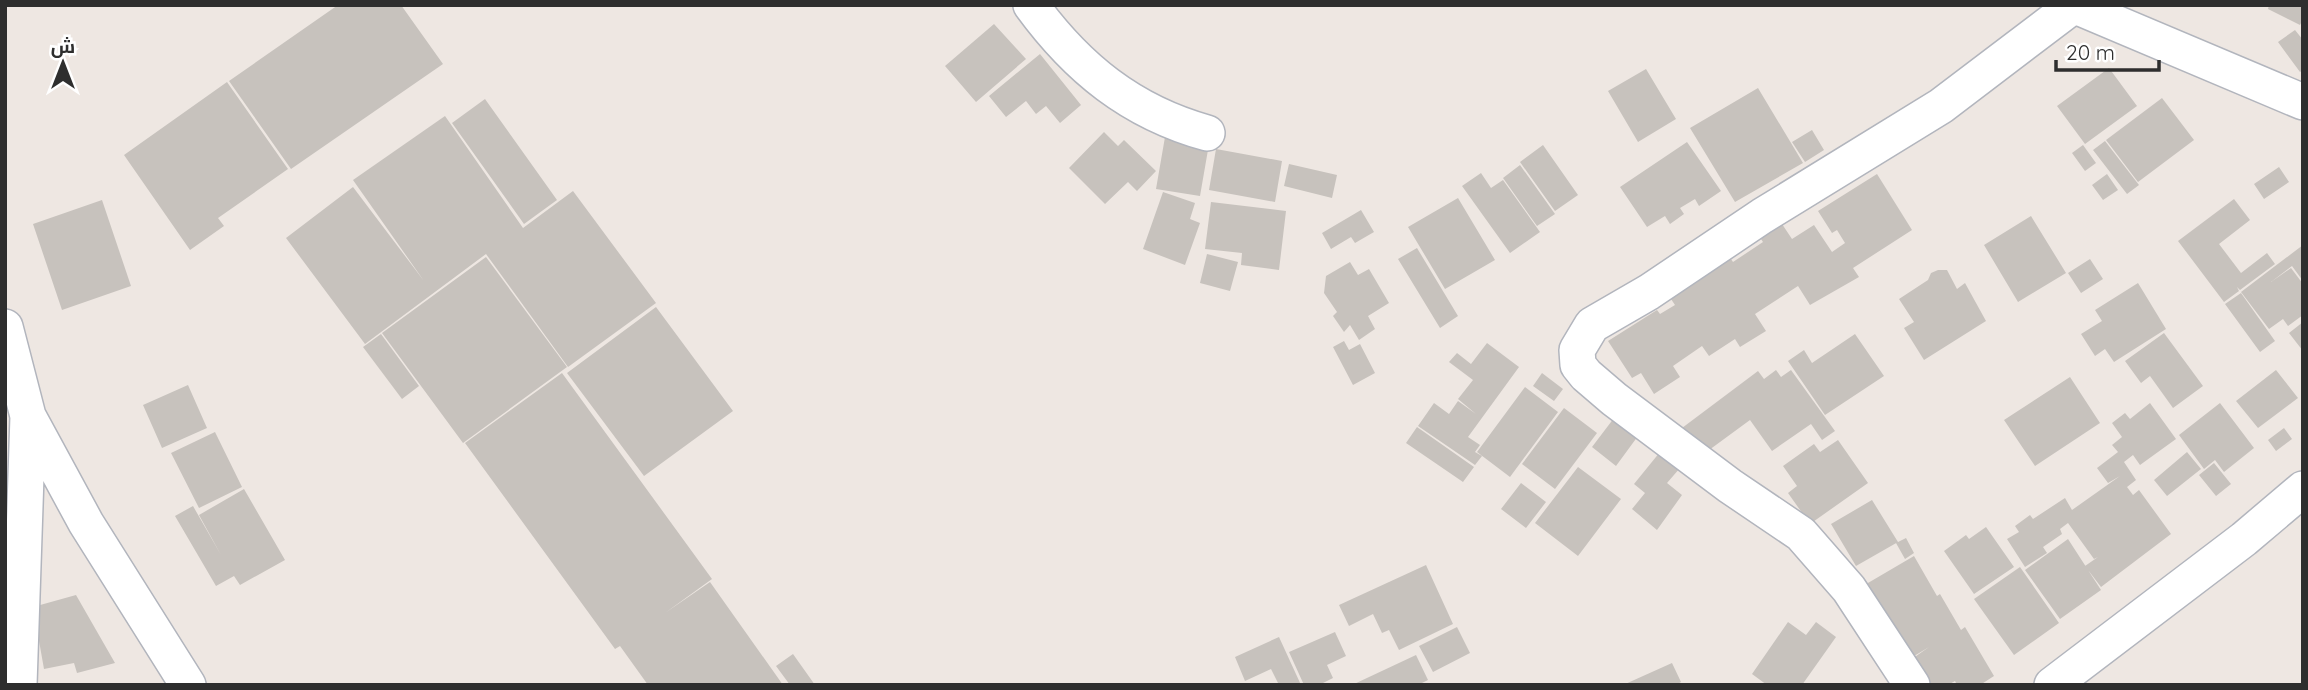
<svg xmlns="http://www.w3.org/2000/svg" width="2308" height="690" font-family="Quicksand,Cairo,sans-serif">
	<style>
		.building { fill: #c7c2bd }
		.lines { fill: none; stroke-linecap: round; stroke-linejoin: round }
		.minor-casing { stroke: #b2b5bd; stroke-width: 38 }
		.minor { stroke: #fff; stroke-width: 35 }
	</style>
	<rect width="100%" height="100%" fill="#eee7e2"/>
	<path class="building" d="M 338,5 L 401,5 L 443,64 L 291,169 L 229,81 Z
		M 2269,5 L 2303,5 L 2303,19 L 2300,25 L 2268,9 Z
		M 994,24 L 1026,59 L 976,102 L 945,66 Z
		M 2295,30 L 2303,40 L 2303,70 L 2300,72 L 2278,42 Z
		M 1040,54 L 1081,105 L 1060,123 L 1046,106 L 1036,114 L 1026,101 L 1006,117 L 989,96 Z
		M 2109,68 L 2137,106 L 2085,144 L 2057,106 Z
		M 1646,69 L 1676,119 L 1638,142 L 1608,91 Z
		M 227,82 L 288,169 L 218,218 L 224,226 L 190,250 L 124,155 Z
		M 1758,88 L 1803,163 L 1735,202 L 1690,128 Z
		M 2162,98 L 2194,140 L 2138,182 L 2106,140 Z
		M 485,99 L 557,200 L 524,224 L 452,123 Z
		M 445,116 L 523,228 L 573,191 L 656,303 L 568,367 L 486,254 L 365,344 L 286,238 L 353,187 L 424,281 L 353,180 Z
		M 1812,130 L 1824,150 L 1805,162 L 1792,142 Z
		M 1104,132 L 1118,146 L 1124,140 L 1156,171 L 1137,191 L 1128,182 L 1105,204 L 1069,168 Z
		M 1165,137 L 1209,144 L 1200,196 L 1156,189 Z
		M 2105,141 L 2139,185 L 2127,194 L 2093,150 Z
		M 1687,142 L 1721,191 L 1699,206 L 1695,199 L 1680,208 L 1684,214 L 1670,224 L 1665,216 L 1647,227 L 1620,187 Z
		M 1543,145 L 1578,195 L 1555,211 L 1520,162 Z
		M 2083,145 L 2096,163 L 2085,171 L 2072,153 Z
		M 1216,149 L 1282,161 L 1275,202 L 1209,190 Z
		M 1289,164 L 1337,175 L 1332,198 L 1284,186 Z
		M 1520,165 L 1555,214 L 1537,226 L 1503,178 Z
		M 2279,167 L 2289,182 L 2264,199 L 2254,184 Z
		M 1481,173 L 1491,188 L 1503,180 L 1540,232 L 1510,253 L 1462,186 Z
		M 1877,174 L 1912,230 L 1853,268 L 1859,277 L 1810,305 L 1798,286 L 1755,314 L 1766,331 L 1740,347 L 1735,339 L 1709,356 L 1702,346 L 1673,366 L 1680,377 L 1654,394 L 1641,373 L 1632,378 L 1608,341 L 1657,310 L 1660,314 L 1675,305 L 1671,299 L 1697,282 L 1695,278 L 1729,256 L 1733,262 L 1763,242 L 1753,227 L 1774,212 L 1792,239 L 1814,225 L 1832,252 L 1845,243 L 1837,230 L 1832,233 L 1818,211 Z
		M 2107,174 L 2118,190 L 2103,200 L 2092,185 Z
		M 1163,192 L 1195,203 L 1190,219 L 1200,223 L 1185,265 L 1143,249 Z
		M 1458,198 L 1495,260 L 1445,289 L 1408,227 Z
		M 2234,199 L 2250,220 L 2219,244 L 2241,273 L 2267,253 L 2275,264 L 2240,290 L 2237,287 L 2239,291 L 2224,302 L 2178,241 Z
		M 102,200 L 131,286 L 62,310 L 33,224 Z
		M 1211,202 L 1286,211 L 1279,270 L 1241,265 L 1242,253 L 1205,249 Z
		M 1361,210 L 1374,232 L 1355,243 L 1351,237 L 1331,249 L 1322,233 Z
		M 2031,216 L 2066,273 L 2018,302 L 1984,245 Z
		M 2303,245 L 2303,281 L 2292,266 L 2271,282 L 2291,268 L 2303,284 L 2303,315 L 2288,326 L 2283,319 L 2269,329 L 2241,292 Z
		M 1417,248 L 1458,316 L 1440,328 L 1398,259 Z
		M 1207,254 L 1238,262 L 1230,291 L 1200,283 Z
		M 486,257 L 567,367 L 463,443 L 382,333 Z
		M 2090,259 L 2103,279 L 2081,293 L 2068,273 Z
		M 1350,262 L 1358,275 L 1369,269 L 1389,303 L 1368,316 L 1375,329 L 1359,340 L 1350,325 L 1344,332 L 1333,316 L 1337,312 L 1324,293 L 1326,276 Z
		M 1938,270 L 1947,270 L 1957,289 L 1965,283 L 1986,321 L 1924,360 L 1904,328 L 1914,322 L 1899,299 L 1928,280 L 1931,273 Z
		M 2138,283 L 2166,329 L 2114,362 L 2105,349 L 2095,356 L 2081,334 L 2102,321 L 2095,310 Z
		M 2241,293 L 2275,341 L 2260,352 L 2225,304 Z
		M 656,307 L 733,411 L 644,476 L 567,373 Z
		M 2303,322 L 2303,351 L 2289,333 Z
		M 2164,333 L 2203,386 L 2173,408 L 2150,376 L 2141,383 L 2125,361 Z
		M 381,334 L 419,386 L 402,399 L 363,347 Z
		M 1855,334 L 1884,376 L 1825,415 L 1788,361 L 1804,350 L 1812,363 Z
		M 1344,341 L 1349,350 L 1360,344 L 1375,373 L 1353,385 L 1333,347 Z
		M 1487,343 L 1519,367 L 1468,437 L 1480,445 L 1475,452 L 1482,456 L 1475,465 L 1418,426 L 1434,403 L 1449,414 L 1458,401 L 1476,414 L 1458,399 L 1473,380 L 1449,362 L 1457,353 L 1471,364 Z
		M 1776,370 L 1781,377 L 1791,370 L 1835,431 L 1822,440 L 1811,424 L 1772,451 L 1750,420 L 1705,453 L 1678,431 L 1758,371 L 1764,379 Z
		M 2276,370 L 2298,398 L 2258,428 L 2236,401 Z
		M 562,373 L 712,579 L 665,613 L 710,582 L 783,685 L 648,685 L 620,646 L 615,649 L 465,443 Z
		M 1542,373 L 1563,389 L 1554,401 L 1533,386 Z
		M 2070,377 L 2100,423 L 2035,466 L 2004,420 Z
		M 188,385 L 207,428 L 162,448 L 143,405 Z
		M 1525,387 L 1558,412 L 1510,477 L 1477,452 Z
		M 2150,403 L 2176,439 L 2140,465 L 2133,455 L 2124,462 L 2136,480 L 2127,487 L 2133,495 L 2139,490 L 2171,534 L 2101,587 L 2085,566 L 2098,557 L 2094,559 L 2068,523 L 2060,529 L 2062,534 L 2043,547 L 2047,553 L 2025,567 L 2007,539 L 2019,532 L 2015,526 L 2030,515 L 2033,519 L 2065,498 L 2072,510 L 2120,476 L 2108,483 L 2097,468 L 2118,452 L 2112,445 L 2122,437 L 2112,423 L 2125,413 L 2130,419 Z
		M 2220,403 L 2254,448 L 2224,472 L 2215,460 L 2204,469 L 2179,435 Z
		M 1564,408 L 1597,433 L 1555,489 L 1522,464 Z
		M 1614,418 L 1638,436 L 1616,466 L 1592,447 Z
		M 1417,427 L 1474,467 L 1463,482 L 1406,443 Z
		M 2284,428 L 2292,439 L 2276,451 L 2268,440 Z
		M 215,432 L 242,487 L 199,508 L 171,453 Z
		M 1838,440 L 1868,483 L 1810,524 L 1788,493 L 1797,486 L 1783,466 L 1814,444 L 1820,452 Z
		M 1660,452 L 1680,468 L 1667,483 L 1682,495 L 1657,530 L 1632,509 L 1645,493 L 1634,484 Z
		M 2187,452 L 2201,469 L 2167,496 L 2154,480 Z
		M 2214,463 L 2231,484 L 2216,496 L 2199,475 Z
		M 1578,467 L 1621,499 L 1578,556 L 1535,523 Z
		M 1521,483 L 1546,502 L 1526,528 L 1501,509 Z
		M 244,489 L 285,560 L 240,585 L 234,576 L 216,586 L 175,516 L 193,506 L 221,555 L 199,515 Z
		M 1872,500 L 1898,542 L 1856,566 L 1831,524 Z
		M 1986,527 L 2014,567 L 1974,594 L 1944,551 L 1966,535 L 1969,539 Z
		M 1906,538 L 1914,553 L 1905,559 L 1896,543 Z
		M 2068,539 L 2101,590 L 2060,619 L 2025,570 Z
		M 1914,556 L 1937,596 L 1940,594 L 1961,630 L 1965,627 L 1994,676 L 1980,685 L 1957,685 L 1955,681 L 1948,685 L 1923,685 L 1909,661 L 1929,647 L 1906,661 L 1856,590 Z
		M 1426,565 L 1453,624 L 1399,650 L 1389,630 L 1382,633 L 1373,614 L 1349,626 L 1339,605 Z
		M 2020,567 L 2059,623 L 2014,655 L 1974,599 Z
		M 76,595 L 115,663 L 77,673 L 74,663 L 44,669 L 33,607 Z
		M 1788,622 L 1806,635 L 1816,622 L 1836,637 L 1802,685 L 1767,685 L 1752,674 Z
		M 1457,627 L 1470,653 L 1433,672 L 1419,646 Z
		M 1335,632 L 1346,656 L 1327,665 L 1333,678 L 1319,685 L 1304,685 L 1289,652 Z
		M 1279,637 L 1301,685 L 1279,685 L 1271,669 L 1245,681 L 1235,657 Z
		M 793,654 L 815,685 L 790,685 L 776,666 Z
		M 1416,655 L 1428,680 L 1418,685 L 1352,685 Z
		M 1672,663 L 1681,682 L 1676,685 L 1623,685 Z"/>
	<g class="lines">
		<g class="minor-casing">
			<path id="minor" d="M 1031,5 C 1077,68 1131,112 1207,133
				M 2073,5 L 2303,102
				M 5,327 L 28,416 L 86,523 L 188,685
				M 19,685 L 28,416
				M 1912,685 L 1849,589 L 1801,534 L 1730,486 L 1614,399 L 1586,375 L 1578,365 L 1577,350 L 1592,325 L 1649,292 L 1762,216 L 1941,106 L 2074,5
				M 2052,685 L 2244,539 L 2303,489"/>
		</g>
		<use href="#minor" class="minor"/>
	</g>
	<rect width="2308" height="690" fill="none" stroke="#2e2e2e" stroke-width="14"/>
	<g transform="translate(63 63)" stroke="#ffffff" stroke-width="5" paint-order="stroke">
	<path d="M0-5L12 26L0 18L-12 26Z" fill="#2e2e2e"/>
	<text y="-10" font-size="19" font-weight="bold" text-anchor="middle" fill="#2e2e2e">ش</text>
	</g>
	<path d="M2056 60v10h103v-10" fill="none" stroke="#2e2e2e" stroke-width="3.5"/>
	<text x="2066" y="60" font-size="21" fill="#2e2e2e" stroke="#ffffff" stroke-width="5" paint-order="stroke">20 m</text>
</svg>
